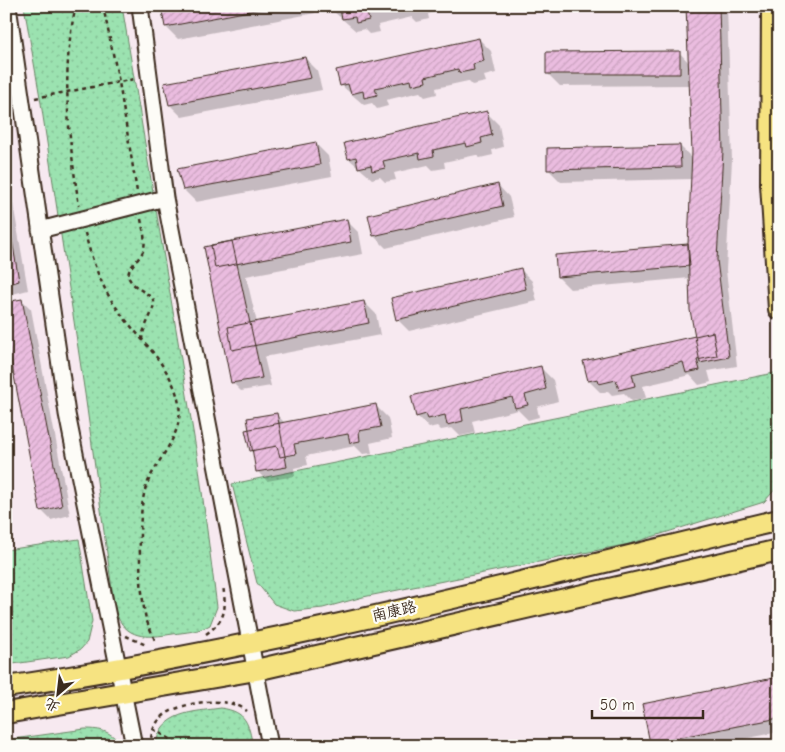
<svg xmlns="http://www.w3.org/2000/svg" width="785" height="752" font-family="'Comic Neue','LXGW WenKai TC',sans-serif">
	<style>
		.green { fill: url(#green-dots); stroke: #6b8667 }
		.shadow { fill: #0003 }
		.building { fill: url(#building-hatch); stroke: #3b2a1e }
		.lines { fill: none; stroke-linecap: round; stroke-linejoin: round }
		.minor-casing { stroke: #3b2a1e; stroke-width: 19 }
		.major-casing { stroke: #3b2a1e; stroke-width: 24 }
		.path { stroke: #3b2a1e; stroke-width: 2.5; stroke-dasharray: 4 4; stroke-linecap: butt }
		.minor { stroke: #fdfcf7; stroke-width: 15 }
		.major { stroke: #f6e381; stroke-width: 20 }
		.labels { text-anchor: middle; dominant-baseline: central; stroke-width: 4.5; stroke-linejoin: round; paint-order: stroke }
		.street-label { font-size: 15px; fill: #3b2a1e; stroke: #fdfcf7 }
	</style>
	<defs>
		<pattern id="green-dots" width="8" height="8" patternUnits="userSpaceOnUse" patternTransform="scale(1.25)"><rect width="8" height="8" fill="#9be2b0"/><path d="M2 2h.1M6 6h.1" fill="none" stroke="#86c297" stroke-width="1.8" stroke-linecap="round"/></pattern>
		<pattern id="building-hatch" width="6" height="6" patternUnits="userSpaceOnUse" patternTransform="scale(1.25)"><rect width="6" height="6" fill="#eabcdf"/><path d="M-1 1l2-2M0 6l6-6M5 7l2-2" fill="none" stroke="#caa2bf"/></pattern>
	</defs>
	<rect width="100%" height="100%" fill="#f7e9f0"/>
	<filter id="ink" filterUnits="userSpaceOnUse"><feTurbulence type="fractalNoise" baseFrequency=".02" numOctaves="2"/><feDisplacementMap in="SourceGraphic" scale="10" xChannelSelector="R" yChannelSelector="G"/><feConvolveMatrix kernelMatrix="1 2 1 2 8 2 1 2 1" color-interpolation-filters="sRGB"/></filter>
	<g filter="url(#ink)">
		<path class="green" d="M 24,6 L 122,6 L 198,461 L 217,607 L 210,625 C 198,632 186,632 173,634 C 146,638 126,640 115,611 L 85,394 L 41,103 Z
			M 779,372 L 779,485 L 764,502 L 629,544 L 363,597 L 323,608 L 294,611 L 274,604 L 257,583 L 232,484 Z
			M 79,539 L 92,621 L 87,642 L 81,649 L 69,656 L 6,665 L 6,550 Z
			M 221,708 C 247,712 248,723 253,746 L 156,746 C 159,711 195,712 221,708 Z
			M 85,729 C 101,729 112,731 121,746 L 6,746 L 6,740 Z"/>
		<path class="shadow" d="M 164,6 L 314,6 L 315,13 L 178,39 L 166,27 Z
			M 332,6 L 477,6 L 477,7 L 464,10 L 460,6 L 428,14 L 429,19 L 417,22 L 412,17 L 378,25 L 380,32 L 369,34 L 364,29 L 356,31 L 333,11 Z
			M 687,6 L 727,6 L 732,160 L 726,270 L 737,366 L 708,371 L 711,382 L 699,385 L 690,375 L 643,386 L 646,398 L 632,401 L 624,393 L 612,395 L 608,391 L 601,393 L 589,381 L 584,362 L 696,337 L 690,278 L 570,289 L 558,277 L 689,245 L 692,179 L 561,182 L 549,170 L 680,146 L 693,159 L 690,85 L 560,86 L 548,74 L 679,52 L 689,63 Z
			M 479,39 L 491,51 L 496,73 L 484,76 L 486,82 L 472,85 L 468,81 L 436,88 L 437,94 L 425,97 L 420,92 L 386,100 L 388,106 L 377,109 L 372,103 L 364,105 L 341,85 Z
			M 305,58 L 317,70 L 322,90 L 182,117 L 170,105 Z
			M 487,113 L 499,125 L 503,147 L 492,150 L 493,155 L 480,158 L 476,155 L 444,162 L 445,168 L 433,170 L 428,165 L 394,173 L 396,180 L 385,182 L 380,177 L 372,179 L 349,159 L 345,144 Z
			M 316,144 L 328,156 L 332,176 L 196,202 L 184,190 Z
			M 6,163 L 28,290 L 9,295 L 6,292 Z
			M 498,185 L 509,197 L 514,217 L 386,248 L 374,236 L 370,216 Z
			M 347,221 L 359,233 L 363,254 L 246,276 L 257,323 L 364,302 L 376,314 L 380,335 L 264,357 L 271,386 L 241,391 L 232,382 L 205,248 Z
			M 520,269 L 532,281 L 537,301 L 409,331 L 397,319 Z
			M 22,300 L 31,309 L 70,515 L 51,520 L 42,511 Z
			M 541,368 L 553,380 L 558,401 L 537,407 L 539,417 L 528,420 L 518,410 L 472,421 L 475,433 L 460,436 L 452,428 L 441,430 L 437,426 L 429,428 L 417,416 Z
			M 376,406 L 388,418 L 392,438 L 370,443 L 372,453 L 363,454 L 355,446 L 306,456 L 308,465 L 294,468 L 295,476 L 267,481 L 258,472 L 254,453 L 251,450 L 276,414 L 286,424 Z
			M 6,483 L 13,506 L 6,508 Z
			M 779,678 L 779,732 L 709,746 L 654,746 L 651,743 L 644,705 Z"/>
		<path class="building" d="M 161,6 L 276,6 L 165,27 Z
			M 331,6 L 398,6 L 367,13 L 369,20 L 356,23 L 355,17 L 342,19 L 340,9 L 332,11 Z
			M 403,6 L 418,6 L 418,8 L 404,11 Z
			M 686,6 L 719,6 L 723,151 L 717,260 L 729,357 L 700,363 L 690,310 L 688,244 L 692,152 Z
			M 479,38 L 484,61 L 473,64 L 474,70 L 459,73 L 458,69 L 425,77 L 426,82 L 412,85 L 411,80 L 375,88 L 377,95 L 364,98 L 363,91 L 351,94 L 348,84 L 340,86 L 336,70 Z
			M 680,51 L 680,74 L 546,74 L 546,52 Z
			M 305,57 L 311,78 L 169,105 L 164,83 Z
			M 487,111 L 492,135 L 481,138 L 482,143 L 467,147 L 466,143 L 433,150 L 434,156 L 420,159 L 419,153 L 383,161 L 385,168 L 372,171 L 371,165 L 358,168 L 356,157 L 348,159 L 344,143 Z
			M 316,142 L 320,165 L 183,190 L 177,169 Z
			M 680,145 L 681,167 L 547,170 L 547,148 Z
			M 498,184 L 503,206 L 373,236 L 368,215 Z
			M 6,204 L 19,281 L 6,285 Z
			M 347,219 L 351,242 L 215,268 L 211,245 Z
			M 232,241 L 262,378 L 231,383 L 204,247 Z
			M 688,244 L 690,266 L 557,277 L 555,255 Z
			M 521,268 L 526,289 L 396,320 L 391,298 Z
			M 22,299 L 62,506 L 40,511 L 6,334 L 6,302 Z
			M 364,301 L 369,323 L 232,350 L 228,327 Z
			M 713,332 L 717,356 L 697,360 L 700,370 L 686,373 L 683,362 L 632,374 L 635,386 L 619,390 L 616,380 L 599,384 L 598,379 L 588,381 L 583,361 Z
			M 541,366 L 546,389 L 525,395 L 528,405 L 515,408 L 512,397 L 461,409 L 463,421 L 447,425 L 445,415 L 428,419 L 426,414 L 416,417 L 411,396 Z
			M 376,404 L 381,427 L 359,431 L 360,441 L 350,443 L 348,434 L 294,444 L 296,454 L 280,457 L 277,446 L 250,451 L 245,430 Z
			M 277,413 L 287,467 L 256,472 L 247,418 Z
			M 779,677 L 779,718 L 650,743 L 642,704 Z"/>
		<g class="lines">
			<g class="minor-casing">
				<path id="minor" d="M 8,6 L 67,414 L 134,746
					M 140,6 L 165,198 L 270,746
					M 40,230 L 165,198"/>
			</g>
			<g class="major-casing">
				<path id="major" d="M 772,6 L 771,184 L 779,309
					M 6,687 C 267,648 523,581 779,520
					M 6,713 L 256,670 L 779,550"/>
			</g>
			<path class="path" d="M 76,6 C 60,71 69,140 79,206
				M 103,6 L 119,82 L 137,192
				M 35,98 L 135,79
				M 141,219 C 143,231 148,244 141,255 C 136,263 129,266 128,276 C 133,289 146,290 154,301 C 154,315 142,326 142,341
				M 85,233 C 91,258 102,289 118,310 C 139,339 173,367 179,404 C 184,438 154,460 145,490 C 137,520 139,588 146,619 C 149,627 153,635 156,643
				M 206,634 C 227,619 226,609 223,585
				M 126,636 L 146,645
				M 153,729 L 182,746
				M 151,746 C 150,737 153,727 159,720 C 175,701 229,695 247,711"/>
			<use href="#minor" class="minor"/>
			<use href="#major" class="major"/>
		</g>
	</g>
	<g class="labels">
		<g class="street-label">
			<text transform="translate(394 611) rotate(-13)">南康路</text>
		</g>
	</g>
	<rect width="785" height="752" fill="none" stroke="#fdfcf7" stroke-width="25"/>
	<rect x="12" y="12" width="760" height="727" fill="none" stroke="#3b2a1e" stroke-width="2" filter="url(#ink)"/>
	<g transform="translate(58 694) rotate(208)" stroke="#fdfcf7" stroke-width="4" paint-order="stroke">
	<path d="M0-4L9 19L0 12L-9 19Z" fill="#3b2a1e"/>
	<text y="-8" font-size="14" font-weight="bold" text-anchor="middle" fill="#3b2a1e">北</text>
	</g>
	<path d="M592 710v8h111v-8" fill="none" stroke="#3b2a1e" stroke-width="2.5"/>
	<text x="600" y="710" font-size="15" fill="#3b2a1e" stroke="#fdfcf7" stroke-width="4" paint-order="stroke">50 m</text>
</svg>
